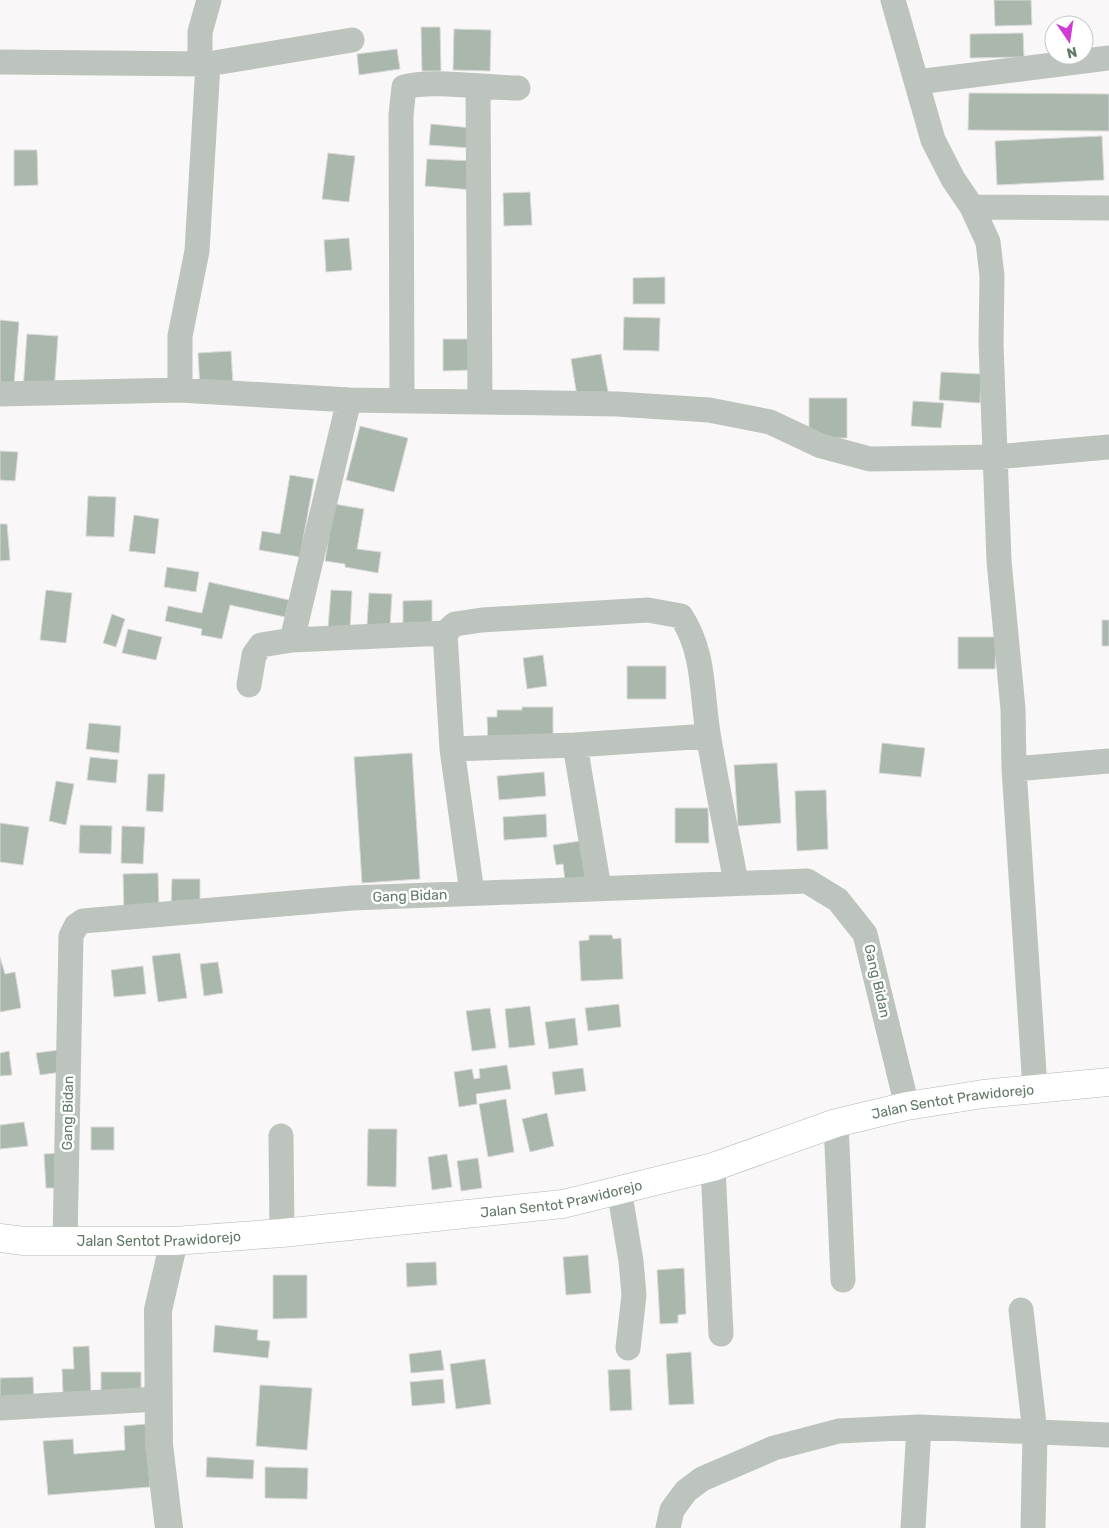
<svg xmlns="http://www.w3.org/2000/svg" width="1109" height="1528" font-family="Rubik,sans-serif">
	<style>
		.building { fill: #aab7ac; stroke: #dbd9da }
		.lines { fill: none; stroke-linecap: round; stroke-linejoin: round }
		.secondary-casing { stroke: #aeb9b0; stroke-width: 29 }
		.minor { stroke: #bcc4bd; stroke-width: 25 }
		.tertiary { stroke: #bcc4bd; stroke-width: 28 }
		.secondary { stroke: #fff; stroke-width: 28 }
		.labels { text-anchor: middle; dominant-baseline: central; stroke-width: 5; stroke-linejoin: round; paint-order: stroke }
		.street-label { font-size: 14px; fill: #617966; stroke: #fff }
	</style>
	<rect width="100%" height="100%" fill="#f9f7f7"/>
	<path class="building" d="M 994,0 L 1031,0 L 1032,25 L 995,26 Z
		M 421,27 L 440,27 L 441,71 L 422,71 Z
		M 454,29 L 491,30 L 490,71 L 453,70 Z
		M 1023,33 L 1024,57 L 970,58 L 970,34 Z
		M 397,49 L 400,69 L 359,75 L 357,54 Z
		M 969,93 L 1109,94 L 1109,131 L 968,130 Z
		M 431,124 L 472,128 L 470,148 L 429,145 Z
		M 1102,136 L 1104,180 L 997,185 L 995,141 Z
		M 14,150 L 37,150 L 38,185 L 14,186 Z
		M 328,153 L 355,156 L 349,202 L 322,199 Z
		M 427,159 L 475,161 L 473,190 L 425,186 Z
		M 530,192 L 532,225 L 504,226 L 503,193 Z
		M 349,238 L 352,270 L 326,272 L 324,240 Z
		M 665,277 L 665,304 L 633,304 L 633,278 Z
		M 624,317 L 660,318 L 659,351 L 623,350 Z
		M 0,320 L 19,322 L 14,384 L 0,383 Z
		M 27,334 L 58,336 L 54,392 L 23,390 Z
		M 443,339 L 471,339 L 471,370 L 443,371 Z
		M 231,351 L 233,386 L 200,388 L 198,353 Z
		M 601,354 L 609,397 L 578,402 L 571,359 Z
		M 941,372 L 981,374 L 980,403 L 939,400 Z
		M 809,398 L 847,398 L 847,438 L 809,438 Z
		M 913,401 L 944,403 L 941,428 L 911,426 Z
		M 360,426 L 408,438 L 394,492 L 346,480 Z
		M 0,451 L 18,452 L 15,481 L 0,480 Z
		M 290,475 L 314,479 L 300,557 L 259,550 L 262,531 L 280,534 Z
		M 88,496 L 116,497 L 114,537 L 86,536 Z
		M 334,504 L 364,509 L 357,549 L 381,552 L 378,573 L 345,567 L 345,564 L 325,561 Z
		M 134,515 L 159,519 L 155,554 L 129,551 Z
		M 0,524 L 7,524 L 10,560 L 0,561 Z
		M 167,567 L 199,572 L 196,592 L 164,587 Z
		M 209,582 L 289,600 L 285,617 L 230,605 L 222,639 L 201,635 L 202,629 L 165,621 L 168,606 L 202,613 Z
		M 46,590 L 72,593 L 66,643 L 40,640 Z
		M 331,590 L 352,591 L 350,630 L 328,628 Z
		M 369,593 L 392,594 L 390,626 L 367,625 Z
		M 432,600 L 432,626 L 403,626 L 403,601 Z
		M 112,614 L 125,619 L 116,647 L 103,643 Z
		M 1102,620 L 1109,620 L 1109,646 L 1102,646 Z
		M 128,629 L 162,637 L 156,660 L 122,653 Z
		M 958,637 L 996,637 L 995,669 L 958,669 Z
		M 543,655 L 547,686 L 527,689 L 523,658 Z
		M 627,666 L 666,666 L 666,699 L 627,699 Z
		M 522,707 L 553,707 L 553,743 L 488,743 L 487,717 L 497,717 L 497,710 L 522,710 Z
		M 89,723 L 121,726 L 119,753 L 86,749 Z
		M 882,743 L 925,748 L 921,777 L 879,773 Z
		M 412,753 L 420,879 L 362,883 L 354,757 Z
		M 90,757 L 118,760 L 116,783 L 87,780 Z
		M 777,763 L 781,823 L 738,826 L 734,765 Z
		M 544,772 L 546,796 L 499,800 L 497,776 Z
		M 148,774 L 165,774 L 163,812 L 146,811 Z
		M 56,781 L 74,784 L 66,825 L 49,821 Z
		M 826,790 L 828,849 L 797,851 L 795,791 Z
		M 675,808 L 708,808 L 709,843 L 675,843 Z
		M 546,814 L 547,837 L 504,840 L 503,817 Z
		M 0,823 L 29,827 L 23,865 L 0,862 Z
		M 80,825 L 112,826 L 111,854 L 79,853 Z
		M 122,826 L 145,827 L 143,864 L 121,863 Z
		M 587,840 L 593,885 L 566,889 L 563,864 L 556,865 L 553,845 Z
		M 158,873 L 159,912 L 124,912 L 123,874 Z
		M 172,879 L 200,879 L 200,909 L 171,910 Z
		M 589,935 L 612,935 L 613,939 L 621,938 L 623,979 L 581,981 L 579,941 L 589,940 Z
		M 180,953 L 187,998 L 158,1002 L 152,956 Z
		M 0,957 L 5,974 L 15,972 L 21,1008 L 0,1012 Z
		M 218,962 L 223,993 L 204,996 L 200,964 Z
		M 143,966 L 146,994 L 114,997 L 111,970 Z
		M 619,1004 L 621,1027 L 588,1031 L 585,1008 Z
		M 530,1006 L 535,1045 L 509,1048 L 505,1009 Z
		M 490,1008 L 496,1048 L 472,1051 L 466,1011 Z
		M 575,1018 L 578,1045 L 549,1049 L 545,1022 Z
		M 59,1050 L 62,1072 L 40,1075 L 36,1053 Z
		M 9,1051 L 12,1075 L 0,1076 L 0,1053 Z
		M 507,1065 L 511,1089 L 476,1094 L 477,1104 L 459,1107 L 454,1072 L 472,1069 L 474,1079 L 480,1078 L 479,1069 Z
		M 583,1068 L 586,1091 L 555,1095 L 552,1072 Z
		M 506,1099 L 514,1152 L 488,1157 L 479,1104 Z
		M 547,1113 L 554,1146 L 530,1152 L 522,1119 Z
		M 24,1122 L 28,1146 L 0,1149 L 0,1125 Z
		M 91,1127 L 114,1127 L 114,1150 L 91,1150 Z
		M 368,1129 L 397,1129 L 396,1187 L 367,1186 Z
		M 63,1153 L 64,1188 L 46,1188 L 44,1154 Z
		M 447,1154 L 452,1187 L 432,1190 L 428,1157 Z
		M 478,1158 L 482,1188 L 461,1191 L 457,1161 Z
		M 588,1255 L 591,1293 L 566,1295 L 563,1257 Z
		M 436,1262 L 437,1285 L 407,1287 L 406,1263 Z
		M 684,1268 L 686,1314 L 678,1315 L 678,1323 L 660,1324 L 657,1270 Z
		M 273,1275 L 307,1275 L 307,1318 L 273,1319 Z
		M 215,1325 L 258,1330 L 257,1340 L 270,1341 L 268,1358 L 213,1352 Z
		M 89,1346 L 91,1392 L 63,1393 L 62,1369 L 74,1369 L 73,1347 Z
		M 441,1350 L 444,1370 L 411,1373 L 409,1354 Z
		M 691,1352 L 694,1404 L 669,1405 L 666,1354 Z
		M 485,1359 L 491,1404 L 456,1409 L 450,1364 Z
		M 630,1369 L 632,1410 L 610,1411 L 608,1370 Z
		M 101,1372 L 141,1372 L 141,1397 L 101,1397 Z
		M 33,1377 L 34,1403 L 0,1404 L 0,1378 Z
		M 443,1379 L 445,1403 L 412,1406 L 410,1382 Z
		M 260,1385 L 312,1388 L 307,1450 L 256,1446 Z
		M 146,1424 L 150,1487 L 48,1495 L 43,1441 L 73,1439 L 74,1454 L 125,1450 L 124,1426 Z
		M 207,1457 L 254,1460 L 253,1479 L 206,1477 Z
		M 265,1467 L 308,1468 L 307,1499 L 265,1498 Z"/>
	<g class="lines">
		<g class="secondary-casing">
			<g id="secondary">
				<path id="s1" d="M 0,1238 L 24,1241 L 174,1241 L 282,1233 L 563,1204 L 713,1167 L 836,1123 L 907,1106 L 983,1094 L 1109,1082"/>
			</g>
		</g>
		<path class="minor" d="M 893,0 L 933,140 L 953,179 L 972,207 L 988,242 L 992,276 L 991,344 L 999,561 L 1013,709 L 1014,769 L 1035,1088
			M 0,62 L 208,64 L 352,40
			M 200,64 L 200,32 L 209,0
			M 917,82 L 1109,58
			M 478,87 L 480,401
			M 972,207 L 1109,208
			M 180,390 L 180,336 L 197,251 L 208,64
			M 0,394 L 180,390 L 349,400 L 617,404 L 709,410 L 770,422 L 821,446 L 870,459 L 995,457 L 1109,447
			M 402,399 L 401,115 L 404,87 C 432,79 486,88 518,88
			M 349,400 L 292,640 L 445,633
			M 249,685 L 254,655 L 261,645 L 292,640
			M 575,745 L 708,736
			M 452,749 L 575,745 L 599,888
			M 1014,769 L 1109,761
			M 472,893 L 452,749 L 445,633 L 455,624 L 482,620 L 648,610 L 681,616 C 706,654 701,696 709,739 C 717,787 727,835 736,882
			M 836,1123 L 843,1280
			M 281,1136 L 282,1233
			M 713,1167 L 721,1334
			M 619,1189 L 631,1261 L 634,1295 L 628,1348
			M 65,1242 L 71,936 L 76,926 L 83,921 L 352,898 L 807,881 L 838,900 L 865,934 L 907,1106
			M 1021,1310 L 1035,1433 L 1033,1528
			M 0,1408 L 158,1399
			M 668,1528 L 672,1510 L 686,1491 L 702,1479 L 774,1448 L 839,1431 L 919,1427
			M 913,1528 L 919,1427 L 1109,1435"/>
		<path class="tertiary" d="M 169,1528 L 159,1445 L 158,1310 L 174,1241"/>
		<use href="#secondary" class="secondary"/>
	</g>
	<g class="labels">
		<g class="street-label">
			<text transform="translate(410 896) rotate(-2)">Gang Bidan</text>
			<text transform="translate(877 981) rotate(77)">Gang Bidan</text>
			<text stroke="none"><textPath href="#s1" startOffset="969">Jalan Sentot Prawidorejo</textPath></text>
			<text transform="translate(68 1113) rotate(-89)">Gang Bidan</text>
			<text stroke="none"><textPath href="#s1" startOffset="564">Jalan Sentot Prawidorejo</textPath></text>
			<text stroke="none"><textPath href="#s1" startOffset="159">Jalan Sentot Prawidorejo</textPath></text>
		</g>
	</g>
	<g transform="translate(1069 40) rotate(167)"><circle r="24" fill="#ffffff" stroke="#c0c9c2"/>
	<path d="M0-4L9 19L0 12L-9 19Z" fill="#d03ad6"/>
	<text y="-8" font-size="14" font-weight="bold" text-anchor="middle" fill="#617966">N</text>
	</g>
</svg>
